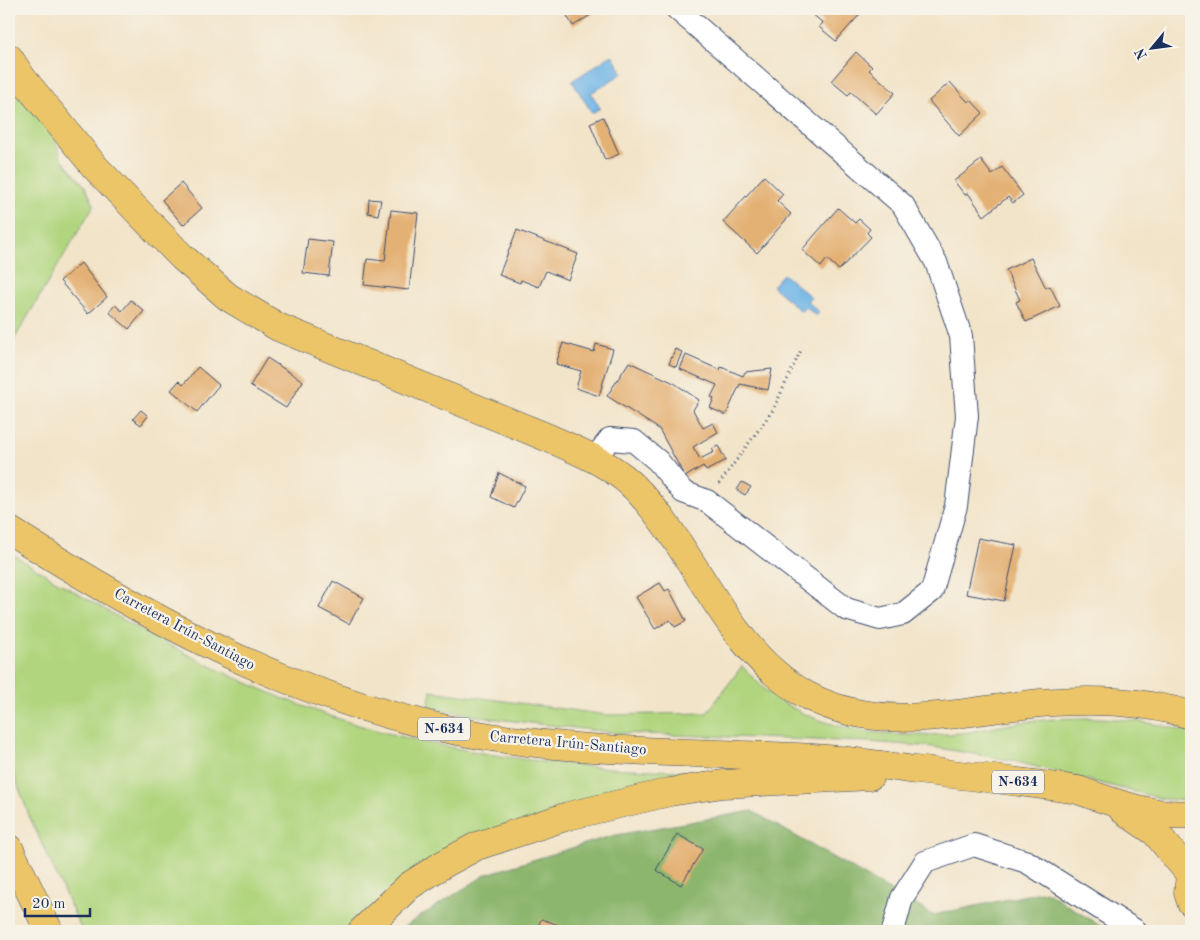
<svg xmlns="http://www.w3.org/2000/svg" width="1200" height="940" font-family="'Old Standard TT',serif">
	<style>
		.green { fill: #b0d57e; stroke: #66826e }
		.forest { fill: #8cb66d; stroke: #547266 }
		.water { fill: #70b5e7; stroke: #4672a2 }
		.building { fill: #e4b174 }
		.lines { fill: none; stroke-linecap: round; stroke-linejoin: round }
		.minor-casing { stroke: #3b4a6e; stroke-width: 24 }
		.highway-casing { stroke: #3b4a6e; stroke-width: 29 }
		.path { stroke: #3b4a6e; stroke-width: 3; stroke-dasharray: 1 4; stroke-linecap: butt }
		.minor { stroke: #fff; stroke-width: 22 }
		.highway { stroke: #ecc569; stroke-width: 28 }
		.labels { text-anchor: middle; dominant-baseline: central; stroke-width: 4.5; stroke-linejoin: round; paint-order: stroke }
		.shield { fill: #f7f3e8; stroke: #5d6a87; stroke-width: 1 }
		.shield-label { font-size: 14px; font-weight: bold; fill: #1b2f5e }
		.street-label { font-size: 15px; fill: #1b2f5e; stroke: #f7f3e8 }
	</style>
	<rect width="100%" height="100%" fill="#f7f3e8"/>
	<filter id="ink" filterUnits="userSpaceOnUse"><feTurbulence type="fractalNoise" baseFrequency=".02" numOctaves="2"/><feDisplacementMap in="SourceGraphic" scale="10" xChannelSelector="R" yChannelSelector="G"/><feConvolveMatrix kernelMatrix="1 2 1 2 8 2 1 2 1" color-interpolation-filters="sRGB"/></filter>
	<filter id="wash" filterUnits="userSpaceOnUse"><feTurbulence type="fractalNoise" baseFrequency=".0096" numOctaves="4" result="noise"/><feDisplacementMap in="SourceGraphic" scale="20" xChannelSelector="R" yChannelSelector="G"/><feGaussianBlur stdDeviation="1.12" result="paint"/><feColorMatrix in="noise" values="0 0 0 0 0 0 0 0 0 0 0 0 0 0 0 0 0 1.4 0 .05"/><feComposite in="paint" operator="in"/></filter>
	<g filter="url(#wash)">
		<rect width="100%" height="100%" fill="#f2e4c9"/>
		<path class="green" d="M 9,85 L 53,134 L 61,158 L 85,186 L 94,205 L 9,348 Z
			M 9,552 C 131,627 266,706 407,738 C 459,750 513,759 565,764 C 617,770 669,770 721,773 L 636,789 L 364,911 L 348,931 L 82,931 L 30,818 L 9,761 Z
			M 742,666 C 751,675 760,686 769,693 C 823,734 897,739 962,733 C 986,730 1010,723 1033,721 C 1087,715 1139,717 1191,733 L 1191,801 L 1163,799 L 1009,760 L 933,747 L 869,742 L 617,733 L 488,718 L 428,707 L 431,691 L 607,715 L 707,713 Z"/>
		<path class="forest" d="M 752,811 L 933,915 L 1046,891 L 1108,931 L 397,931 L 487,874 L 611,836 Z"/>
		<path class="water" d="M 612,55 L 623,73 L 591,93 L 600,108 L 592,113 L 572,81 Z
			M 783,274 L 811,297 L 807,301 L 819,312 L 816,316 L 806,307 L 801,311 L 772,286 Z"/>
		<g id="blocks">
			<path class="building" d="M 563,9 L 596,9 L 597,11 L 573,26 Z
				M 806,9 L 856,9 L 861,13 L 836,41 L 819,27 L 823,23 Z
				M 856,52 L 872,67 L 869,70 L 895,93 L 876,114 L 851,92 L 848,95 L 831,81 Z
				M 950,82 L 968,102 L 971,100 L 983,113 L 959,136 L 929,101 Z
				M 603,117 L 619,154 L 605,160 L 590,123 Z
				M 981,160 L 992,175 L 1002,167 L 1023,195 L 1013,203 L 1008,197 L 984,216 L 968,193 L 965,195 L 954,181 Z
				M 764,176 L 783,194 L 777,201 L 791,214 L 757,253 L 723,222 Z
				M 181,183 L 202,208 L 183,225 L 162,200 Z
				M 369,199 L 381,200 L 378,215 L 368,213 Z
				M 838,208 L 855,223 L 859,219 L 870,229 L 867,233 L 871,237 L 839,270 L 827,259 L 821,267 L 802,250 Z
				M 391,210 L 418,213 L 409,290 L 364,285 L 367,259 L 385,261 Z
				M 517,230 L 578,254 L 568,280 L 546,271 L 539,287 L 521,280 L 520,283 L 499,275 Z
				M 308,239 L 333,242 L 329,276 L 303,273 Z
				M 1031,258 L 1046,288 L 1050,286 L 1060,306 L 1026,322 L 1016,302 L 1020,300 L 1006,270 Z
				M 81,263 L 107,297 L 88,314 L 60,281 Z
				M 131,300 L 144,311 L 129,329 L 109,312 L 115,305 L 122,311 Z
				M 563,343 L 594,352 L 596,344 L 613,349 L 599,396 L 576,388 L 581,371 L 556,364 Z
				M 675,349 L 682,352 L 676,367 L 669,364 Z
				M 686,355 L 720,370 L 721,367 L 743,376 L 745,372 L 772,369 L 768,390 L 740,384 L 726,415 L 710,408 L 714,398 L 711,397 L 717,385 L 680,369 Z
				M 267,358 L 303,381 L 286,408 L 250,386 Z
				M 629,362 L 674,383 L 699,400 L 693,410 L 703,428 L 713,423 L 718,432 L 693,447 L 700,459 L 714,452 L 712,449 L 718,446 L 726,460 L 706,471 L 703,466 L 685,477 L 659,429 L 607,396 Z
				M 198,367 L 219,385 L 197,412 L 171,390 L 179,381 L 183,385 Z
				M 141,410 L 148,416 L 141,425 L 133,419 Z
				M 499,473 L 525,486 L 514,508 L 491,497 Z
				M 742,482 L 751,487 L 745,495 L 737,490 Z
				M 978,538 L 1016,545 L 1004,601 L 966,594 Z
				M 333,581 L 364,598 L 349,624 L 319,608 Z
				M 660,583 L 665,591 L 669,589 L 686,621 L 675,627 L 670,620 L 655,629 L 636,597 Z
				M 677,834 L 703,849 L 681,885 L 656,870 Z
				M 541,919 L 568,928 L 567,931 L 537,931 Z"/>
		</g>
	</g>
	<g filter="url(#ink)">
		<use href="#blocks" fill-opacity="0" stroke="#3b4a6e" stroke-width="1"/>
		<g class="lines">
			<g class="minor-casing">
				<path id="minor" d="M 594,459 L 610,439 L 634,441 L 658,461 L 683,492 L 707,501 L 846,609 L 880,619 L 903,614 L 932,591 L 956,506 L 967,416 L 961,336 L 936,262 L 903,205 L 677,9
					M 893,931 L 902,898 L 925,862 L 974,845 L 1027,862 L 1136,931"/>
			</g>
			<g class="highway-casing">
				<path id="highway" d="M 9,58 L 22,78 L 95,167 L 182,257 L 228,297 L 278,327 L 551,439 C 582,453 616,466 639,492 C 699,556 727,652 808,696 C 883,735 962,711 1040,703 C 1092,699 1141,700 1191,715
					M 9,530 C 143,615 273,688 429,725 C 560,756 694,750 827,759 C 856,761 886,766 916,770 C 970,776 1024,782 1078,790 C 1111,802 1156,818 1191,814
					M 1123,810 L 1155,832 L 1190,874
					M 9,848 L 49,931
					M 1191,868 L 1188,892 L 1191,902
					M 362,931 L 409,886 L 442,865 L 477,846 L 568,816 L 670,792 L 723,784 L 870,776"/>
			</g>
			<path class="path" d="M 719,484 L 773,410 L 802,348"/>
			<use href="#minor" class="minor"/>
			<use href="#highway" class="highway"/>
		</g>
	</g>
	<g class="labels">
		<g class="shield">
			<rect x="418" y="717.5" width="52" height="23" rx="4"/>
			<rect x="992" y="770.5" width="52" height="23" rx="4"/>
		</g>
		<g class="shield-label">
			<text x="444" y="729">N-634</text>
			<text x="1018" y="782">N-634</text>
		</g>
		<g class="street-label">
			<text transform="translate(184 630) rotate(28)">Carretera Irún-Santiago</text>
			<text transform="translate(568 744) rotate(5)">Carretera Irún-Santiago</text>
		</g>
	</g>
	<rect width="1200" height="940" fill="none" stroke="#f7f3e8" stroke-width="30"/>
	<g transform="translate(1152 48) rotate(241)" stroke="#f7f3e8" stroke-width="4" paint-order="stroke">
	<path d="M0-4L9 19L0 12L-9 19Z" fill="#1b2f5e"/>
	<text y="-8" font-size="14" font-weight="bold" text-anchor="middle" fill="#1b2f5e">N</text>
	</g>
	<path d="M25 908v8h65v-8" fill="none" stroke="#1b2f5e" stroke-width="2.5"/>
	<text x="32" y="908" font-size="15" fill="#1b2f5e" stroke="#f7f3e8" stroke-width="4" paint-order="stroke">20 m</text>
</svg>
